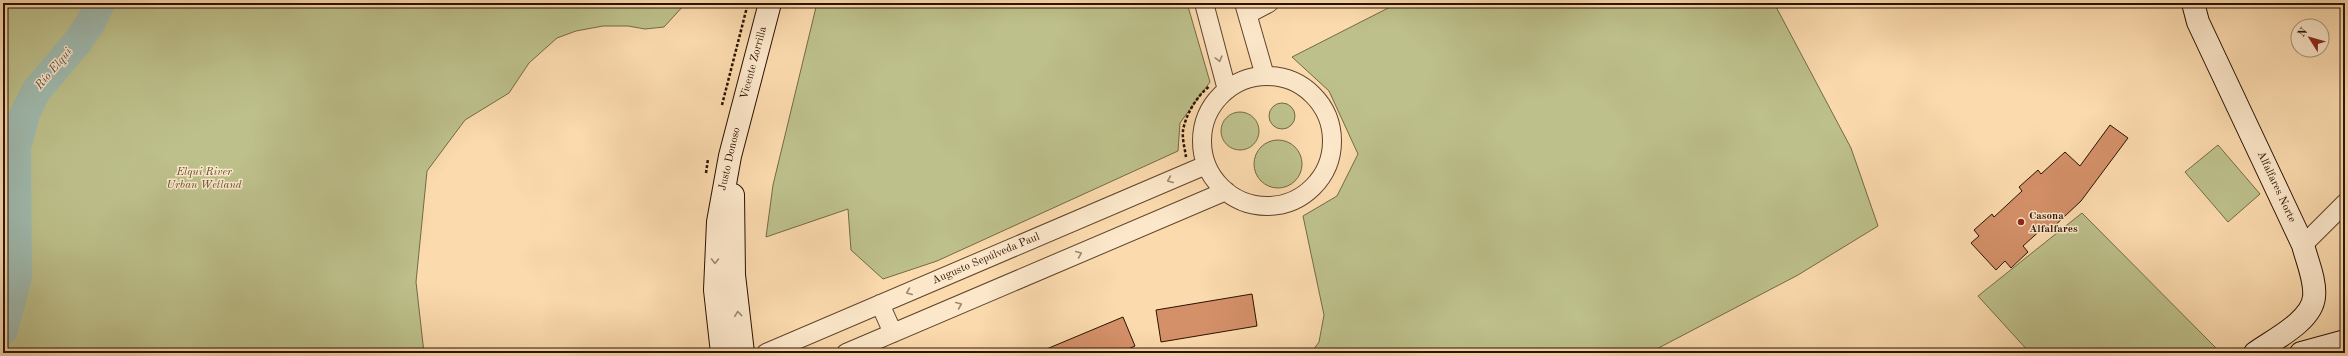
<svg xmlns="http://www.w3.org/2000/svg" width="2348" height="356" font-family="'Old Standard TT',serif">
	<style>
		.green { fill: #bdc08b; stroke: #746946 }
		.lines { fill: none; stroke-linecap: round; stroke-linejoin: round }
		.river { stroke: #9fbaaf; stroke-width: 30 }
		.building { fill: #d49069; stroke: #2a1200 }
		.street-casing { stroke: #5e442b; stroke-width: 20 }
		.secondary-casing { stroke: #2a1200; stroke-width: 24 }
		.path { stroke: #2a1200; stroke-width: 2.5; stroke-dasharray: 3 2; stroke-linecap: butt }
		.street { stroke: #fce7ca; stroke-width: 18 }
		.secondary { stroke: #fce7ca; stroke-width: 22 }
		.oneway { stroke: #9e876f }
		.poi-dot { fill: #8f2418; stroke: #fce7ca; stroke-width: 1.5 }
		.labels { text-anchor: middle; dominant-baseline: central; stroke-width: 3; stroke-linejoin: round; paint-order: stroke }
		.street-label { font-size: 11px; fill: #2a1200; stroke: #fce7ca }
		.park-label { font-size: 11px; font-style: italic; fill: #5d4f31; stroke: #fce7ca }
		.poi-label { font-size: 11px; font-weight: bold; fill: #2a1200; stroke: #fce7ca; text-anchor: start }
		.water-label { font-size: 12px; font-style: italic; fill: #534d3d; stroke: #fce7ca }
	</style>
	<rect width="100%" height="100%" fill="#fbdaad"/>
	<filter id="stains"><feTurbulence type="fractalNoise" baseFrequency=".005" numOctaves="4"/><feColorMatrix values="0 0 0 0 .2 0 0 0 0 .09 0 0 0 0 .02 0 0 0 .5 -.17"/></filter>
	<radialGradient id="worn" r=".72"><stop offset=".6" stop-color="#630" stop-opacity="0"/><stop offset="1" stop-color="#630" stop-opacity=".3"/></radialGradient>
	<path class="green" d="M 3,3 L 686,3 L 664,27 L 645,29 L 628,26 L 603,26 L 576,31 L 557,38 L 529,63 L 509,93 L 465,120 L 427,171 L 416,282 L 424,353 L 3,353 Z
		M 817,3 L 1187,3 L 1210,82 L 1180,123 L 1178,151 L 937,261 L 883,279 L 851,250 L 848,209 L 766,237 L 773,185 Z
		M 1398,3 L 1774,3 L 1851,148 L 1878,226 L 1798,275 L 1649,353 L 1311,353 L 1319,342 L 1324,315 L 1303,216 L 1337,196 L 1358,154 L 1329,91 L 1292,57 Z
		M1269 116a13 13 0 1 1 26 0a13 13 0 1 1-26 0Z
		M1221 131a19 19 0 1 1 38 0a19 19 0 1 1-38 0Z
		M1254 164a24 24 0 1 1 48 0a24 24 0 1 1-48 0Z
		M 2218,145 L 2260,194 L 2228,222 L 2185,172 Z
		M 2082,213 L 2218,350 L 2211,353 L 2030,353 L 1978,296 Z"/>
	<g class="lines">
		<path class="river" d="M 3,330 L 17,277 L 16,148 L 25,113 L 36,91 L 79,40 L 91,22 L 100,3"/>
	</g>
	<path class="building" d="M 2110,125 L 2128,138 L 2081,201 L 2048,232 L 2044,227 L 2023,246 L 2028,252 L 2011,268 L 2005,261 L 1996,270 L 1971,243 L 1979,236 L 1974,230 L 1992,214 L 1994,217 L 2022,191 L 2019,187 L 2038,170 L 2041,174 L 2065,152 L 2080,166 Z
		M 1252,294 L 1257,326 L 1161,342 L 1156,310 Z
		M 1123,317 L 1135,346 L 1119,353 L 1037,353 Z"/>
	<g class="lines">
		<g class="street-casing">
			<path id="street" d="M 1204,3 L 1227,90
				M 1244,3 L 1265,76
				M 1248,14 L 1269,3
				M1202 141a65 65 0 1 1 130 0a65 65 0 1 1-130 0Z
				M 2303,245 L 2345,203
				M 880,304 L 893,333
				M 766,353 L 1206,165
				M 846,353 L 1226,191"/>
		</g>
		<g class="secondary-casing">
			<path id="secondary" d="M 2193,3 L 2198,22 L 2303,245 C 2307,261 2316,281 2314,297 C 2312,321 2273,340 2255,353
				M 733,195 L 734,275 L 743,353
				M 722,353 L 715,290 L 718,222 L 730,156 L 770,3
				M 2301,353 L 2345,341"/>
		</g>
		<path class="path" d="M 722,105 L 748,3
			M 1186,157 C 1185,149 1182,139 1183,131 C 1185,116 1197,95 1210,86
			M 706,173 L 708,159"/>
		<use href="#street" class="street"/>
		<use href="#secondary" class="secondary"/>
	</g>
	<defs><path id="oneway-chevron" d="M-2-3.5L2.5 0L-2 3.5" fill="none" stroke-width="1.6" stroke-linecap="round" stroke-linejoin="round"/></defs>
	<g class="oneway">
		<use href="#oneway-chevron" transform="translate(1219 59) rotate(75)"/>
		<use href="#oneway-chevron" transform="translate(1170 180) rotate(157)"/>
		<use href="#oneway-chevron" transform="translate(1079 254) rotate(-23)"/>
		<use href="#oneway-chevron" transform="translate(715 261) rotate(91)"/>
		<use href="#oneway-chevron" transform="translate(909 292) rotate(157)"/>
		<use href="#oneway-chevron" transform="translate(959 305) rotate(-23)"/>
		<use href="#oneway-chevron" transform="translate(738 314) rotate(-96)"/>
	</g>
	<circle class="poi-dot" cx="2021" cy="222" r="4"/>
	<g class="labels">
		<g class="street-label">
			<text transform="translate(754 63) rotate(-75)">Vicente Zorrilla</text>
			<text transform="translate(730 159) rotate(-77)">Justo Donoso</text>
			<text transform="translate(2276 187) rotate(65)">Alfalfares Norte</text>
			<text transform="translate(986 259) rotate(-23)">Augusto Sepúlveda Paul</text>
		</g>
		<g class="park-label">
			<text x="204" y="172">Elqui River<tspan x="204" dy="13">Urban Wetland</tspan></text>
		</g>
		<g class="poi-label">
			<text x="2029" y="216">Casona<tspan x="2029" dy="13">Alfalfares</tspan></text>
		</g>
		<g class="water-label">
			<text transform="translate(54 69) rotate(-50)">Río Elqui</text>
		</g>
	</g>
	<rect width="2348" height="356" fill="none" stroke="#fbdaad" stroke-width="16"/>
	<rect x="4" y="4" width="2340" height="348" fill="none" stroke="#2a1200" stroke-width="2"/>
	<rect x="8" y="8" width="2332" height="340" fill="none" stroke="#2a1200"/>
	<g transform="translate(2310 38) rotate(307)"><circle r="19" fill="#fce7ca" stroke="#a89279"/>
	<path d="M0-3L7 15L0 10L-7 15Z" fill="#8f2418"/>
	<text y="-6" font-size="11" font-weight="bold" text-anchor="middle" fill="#2a1200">N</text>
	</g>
	<rect width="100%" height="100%" filter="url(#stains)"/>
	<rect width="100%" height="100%" fill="url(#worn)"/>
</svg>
